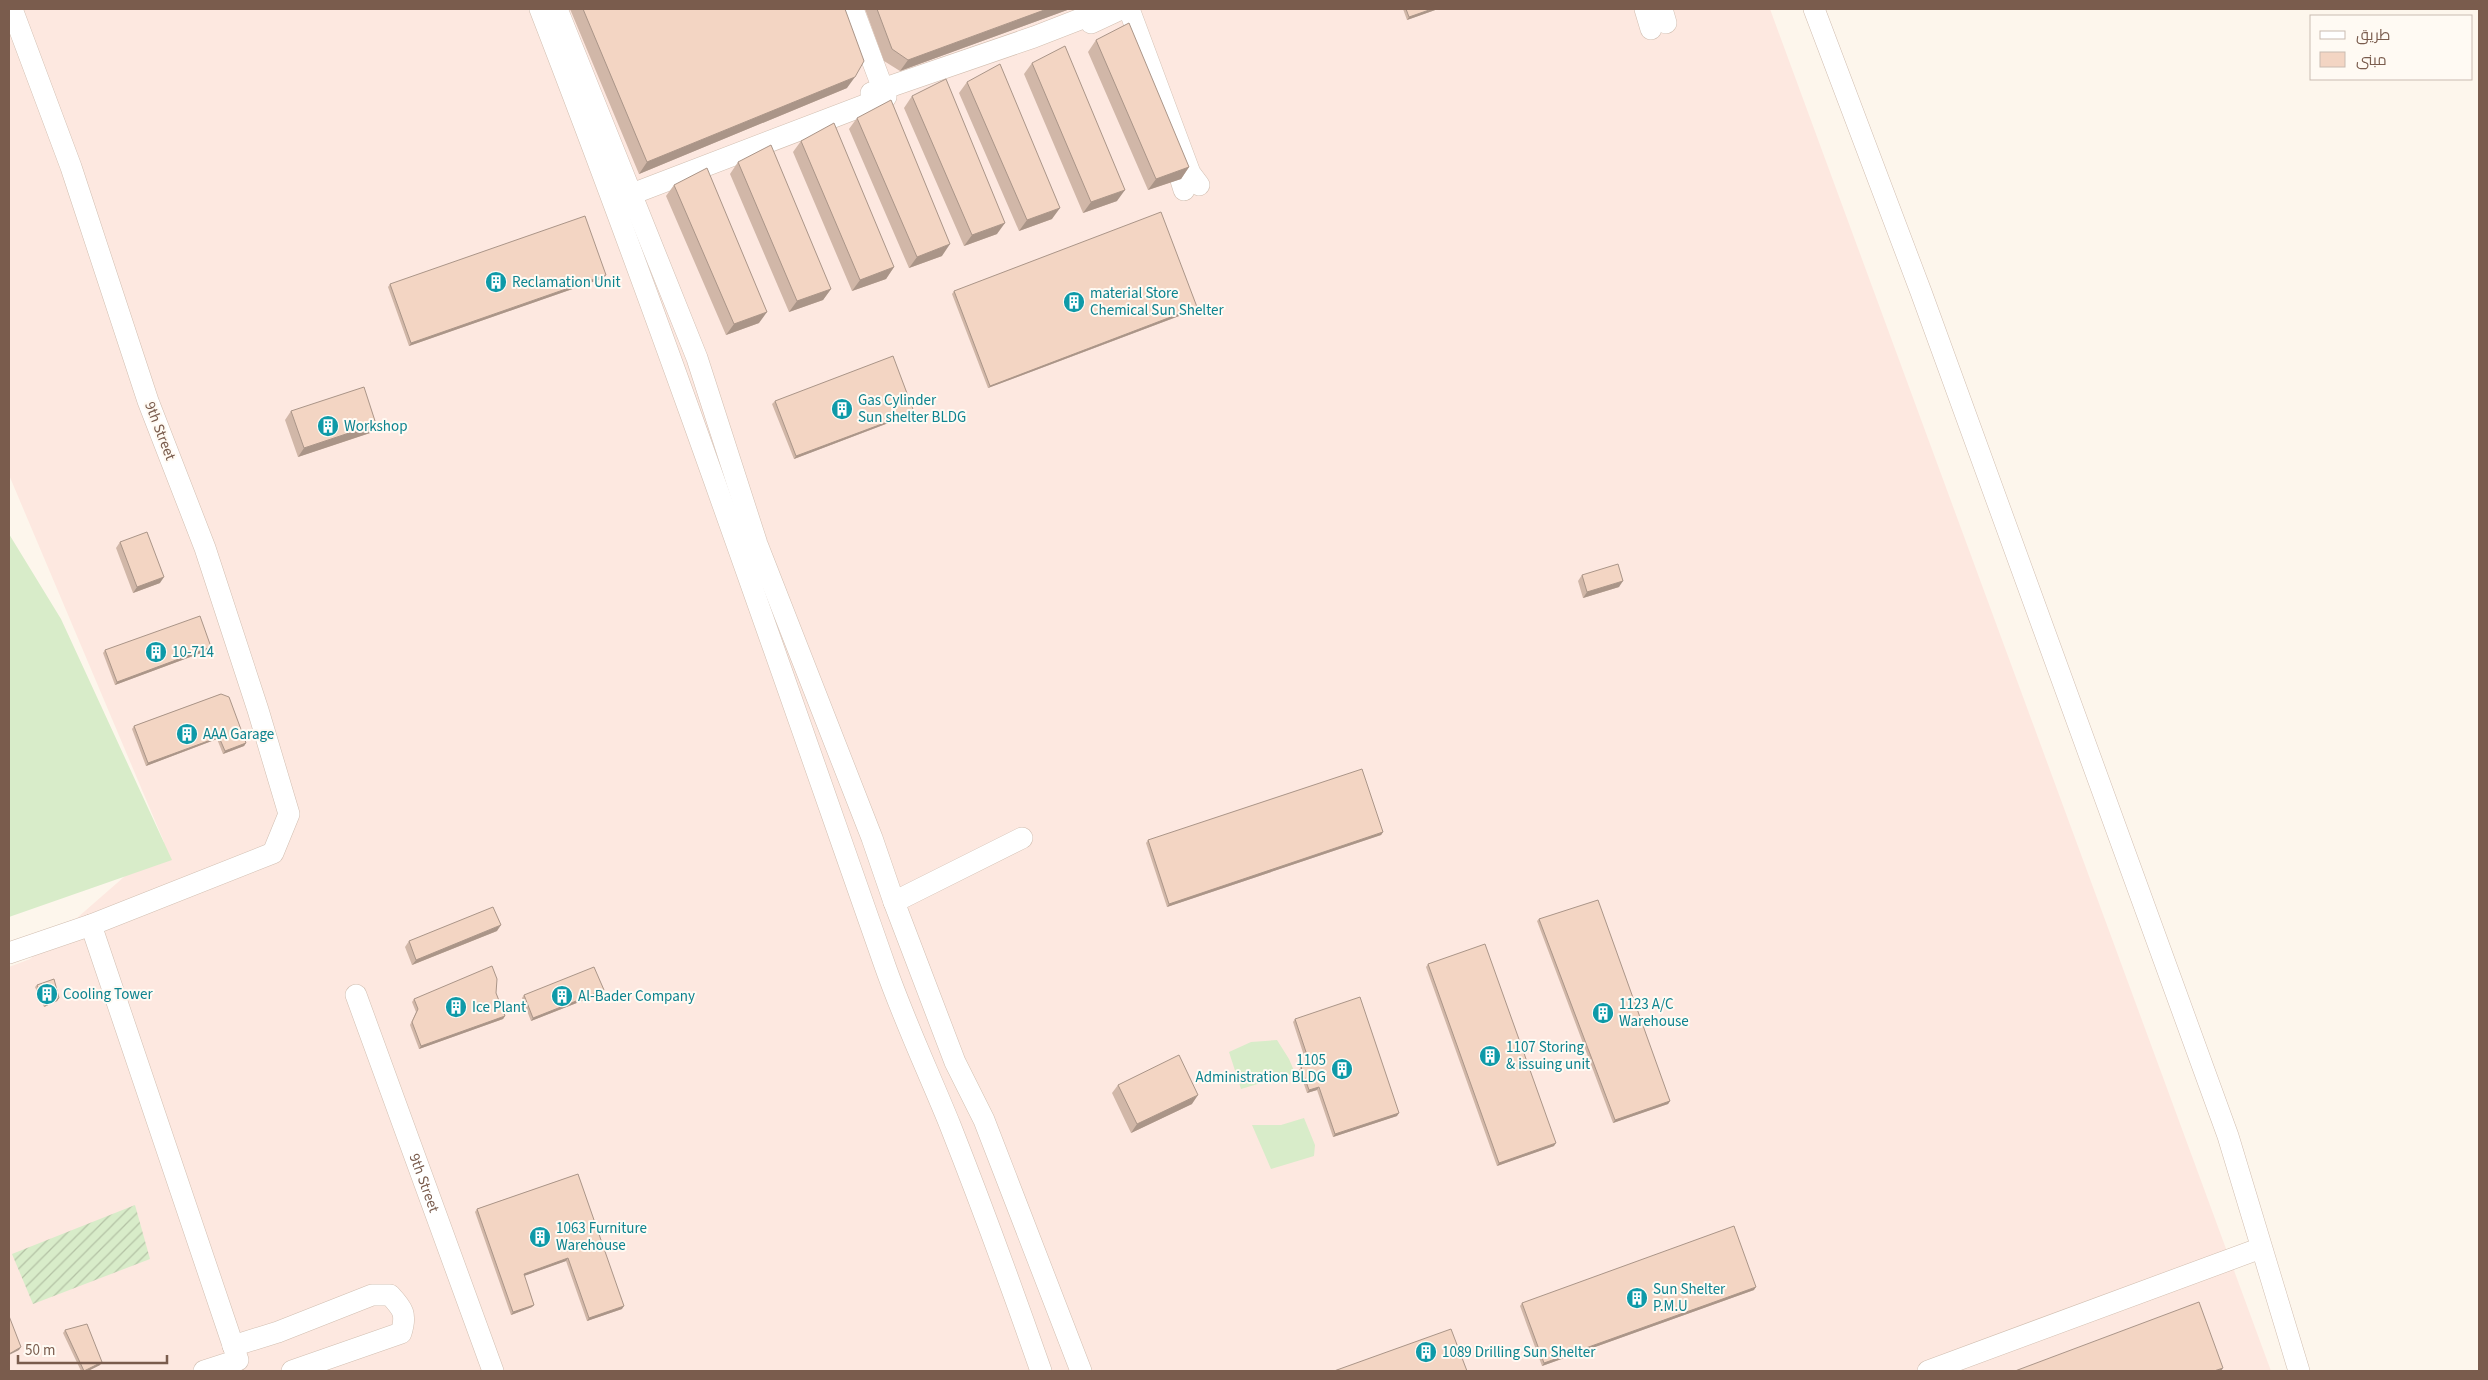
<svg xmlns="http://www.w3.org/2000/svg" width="2488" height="1380" font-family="'Source Sans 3',Cairo,sans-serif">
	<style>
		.commercial { fill: #fde8e0 }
		.grass { fill: #d8ecc9 }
		.garden { fill: url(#garden-furrows) }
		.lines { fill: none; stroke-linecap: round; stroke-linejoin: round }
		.minor-casing { stroke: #d1beb0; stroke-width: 22 }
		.minor { stroke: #fff; stroke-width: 21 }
		.wall { fill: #d1b7a8 }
		.shaded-wall { fill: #aa9588 }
		.building { fill: #f3d5c3; stroke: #aa9588 }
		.labels { text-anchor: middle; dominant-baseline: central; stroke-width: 4; stroke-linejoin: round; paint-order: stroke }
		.culture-label { font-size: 15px; fill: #0d838f; stroke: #fffaf3; text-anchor: start }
		.street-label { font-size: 15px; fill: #7a5c4d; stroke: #fffaf3 }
	</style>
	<defs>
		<pattern id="garden-furrows" width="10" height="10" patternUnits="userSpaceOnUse" patternTransform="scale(1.25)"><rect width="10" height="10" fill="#d8ecc9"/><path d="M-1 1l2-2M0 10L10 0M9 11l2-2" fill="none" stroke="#b4c2a5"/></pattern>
	</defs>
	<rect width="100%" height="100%" fill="#fdf6ec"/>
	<path class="commercial" d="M 9,9 L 1770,9 L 2271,1371 L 9,1371 L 9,967 L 30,959 L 164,842 L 9,475 Z"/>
	<path class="grass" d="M 9,534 L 61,619 L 172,860 L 9,917 Z
		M 1277,1040 L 1289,1059 L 1295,1073 L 1241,1089 L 1229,1052 L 1251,1042 Z
		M 1304,1118 L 1315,1145 L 1314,1156 L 1271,1169 L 1252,1125 L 1281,1125 Z"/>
	<path class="garden" d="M 135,1205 L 150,1259 L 33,1304 L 12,1254 Z"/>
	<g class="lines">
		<g class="minor-casing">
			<g id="minor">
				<path d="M 540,9 C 662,324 772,644 884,963 C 903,1018 928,1071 950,1125 C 982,1206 1012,1288 1041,1371"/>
				<path d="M 557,9 L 697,358 L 757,544 L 872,838 L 894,902"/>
				<path d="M 1129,9 L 1190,173 L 1199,185"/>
				<path d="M 1645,9 L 1651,29"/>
				<path d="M 1662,9 L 1666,23"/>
				<path d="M 1814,9 L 1921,292 L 2228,1136 L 2299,1371"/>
				<path d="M 1091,23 L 1121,9"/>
				<path d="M 871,93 L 1034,37 L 1101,11 L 1102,9"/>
				<path d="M 1172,151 L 1184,190"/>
				<path d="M 632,194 L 886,97 L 853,9"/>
				<path d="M 1022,838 L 894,902 L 955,1062 L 984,1120 L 1081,1371"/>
				<path d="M 91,925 L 238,1360 L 204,1371"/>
				<path d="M 9,953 L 91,925 L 273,853 L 289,814 L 258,710 L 205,548 L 148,401 L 71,167 L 12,9"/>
				<path id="s1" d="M 356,995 L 493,1371"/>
				<path d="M 233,1346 L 278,1332 L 372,1295 L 390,1295 C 403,1309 407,1314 401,1333 L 292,1371"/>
				<path d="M 1928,1371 L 2261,1248"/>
			</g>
		</g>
		<use href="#minor" class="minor"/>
	</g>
	<path class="wall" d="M 570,9 L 845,9 L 847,88 L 639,174 Z
		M 865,9 L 1070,9 L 900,71 L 884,61 Z
		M 1403,9 L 1438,9 L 1407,20 Z
		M 1096,40 L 1189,167 L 1181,179 L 1148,190 L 1088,52 Z
		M 1032,63 L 1117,201 L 1083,213 L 1024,74 Z
		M 967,82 L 1052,219 L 1019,231 L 959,93 Z
		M 912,96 L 997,234 L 964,246 L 904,108 Z
		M 857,118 L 942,256 L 909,268 L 849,129 Z
		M 801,141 L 894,267 L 886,279 L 852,291 L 793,152 Z
		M 738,162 L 831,289 L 823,300 L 789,312 L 730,174 Z
		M 674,185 L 759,323 L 726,335 L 666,196 Z
		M 604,278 L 409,346 L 388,287 L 390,284 Z
		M 954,291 L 1195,310 L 988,388 L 952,294 Z
		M 775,401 L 912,414 L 794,459 L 772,404 Z
		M 291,411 L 370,433 L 298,457 L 285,420 Z
		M 120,542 L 160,583 L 133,593 L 116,548 Z
		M 1582,575 L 1619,587 L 1583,598 L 1578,581 Z
		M 105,650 L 209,650 L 115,685 L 103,653 Z
		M 221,694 L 246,743 L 244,746 L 223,754 L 217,739 L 146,766 L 132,729 L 134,726 Z
		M 1383,832 L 1381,835 L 1167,907 L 1146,843 L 1148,840 Z
		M 1539,919 L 1670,1101 L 1668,1104 L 1613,1123 L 1537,921 Z
		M 497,931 L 412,965 L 405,947 L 409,941 Z
		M 1428,964 L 1554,1146 L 1497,1166 L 1426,967 Z
		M 37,985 L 59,998 L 57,1001 L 44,1007 L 35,987 Z
		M 496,993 L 505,1016 L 503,1019 L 419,1049 L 410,1025 L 416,1012 L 412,1002 L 414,999 Z
		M 602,993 L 531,1021 L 522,998 L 524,995 Z
		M 1295,1019 L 1397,1116 L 1333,1137 L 1317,1090 L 1307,1093 L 1299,1070 L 1301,1067 L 1307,1065 L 1293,1022 Z
		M 1118,1085 L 1192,1104 L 1131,1133 L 1112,1093 Z
		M 578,1174 L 622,1309 L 587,1321 L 566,1261 L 524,1276 L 534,1305 L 532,1307 L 511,1315 L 475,1212 L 477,1209 Z
		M 1754,1290 L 1542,1366 L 1520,1306 L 1522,1303 Z
		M 65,1330 L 102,1362 L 100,1365 L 88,1371 L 81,1371 L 63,1333 Z"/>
	<path class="shaded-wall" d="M 1047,9 L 1070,9 L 900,71 L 908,60 Z
		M 1432,9 L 1438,9 L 1407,20 L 1409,17 Z
		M 855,77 L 847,88 L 639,174 L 647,162 Z
		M 1189,167 L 1181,179 L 1148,190 L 1156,179 Z
		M 1125,190 L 1117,201 L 1083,213 L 1091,202 Z
		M 1060,208 L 1052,219 L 1019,231 L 1027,220 Z
		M 1005,223 L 997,234 L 964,246 L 972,235 Z
		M 950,244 L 942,256 L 909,268 L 917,257 Z
		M 894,267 L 886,279 L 852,291 L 860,280 Z
		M 606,275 L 604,278 L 409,346 L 411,343 Z
		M 831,289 L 823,300 L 789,312 L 797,301 Z
		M 1197,307 L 1195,310 L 988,388 L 990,386 Z
		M 767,312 L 759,323 L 726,335 L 734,324 Z
		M 914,412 L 912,414 L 794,459 L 796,456 Z
		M 376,424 L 370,433 L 298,457 L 304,448 Z
		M 164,577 L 160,583 L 133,593 L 137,587 Z
		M 1623,581 L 1619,587 L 1583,598 L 1587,592 Z
		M 211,647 L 209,650 L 115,685 L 117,682 Z
		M 219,737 L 217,739 L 146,766 L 148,763 Z
		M 246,743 L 244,746 L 223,754 L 225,751 Z
		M 1383,832 L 1381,835 L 1167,907 L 1169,904 Z
		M 501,925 L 497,931 L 412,965 L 416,960 Z
		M 604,990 L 602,993 L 531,1021 L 533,1018 Z
		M 59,998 L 57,1001 L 44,1007 L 46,1004 Z
		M 505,1016 L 503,1019 L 419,1049 L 421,1046 Z
		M 1319,1087 L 1317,1090 L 1307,1093 L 1309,1090 Z
		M 1198,1095 L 1192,1104 L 1131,1133 L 1137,1124 Z
		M 1670,1101 L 1668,1104 L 1613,1123 L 1615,1120 Z
		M 1399,1113 L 1397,1116 L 1333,1137 L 1335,1134 Z
		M 1556,1143 L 1554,1146 L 1497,1166 L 1499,1163 Z
		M 568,1258 L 566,1261 L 521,1277 L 524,1274 Z
		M 1756,1287 L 1754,1290 L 1542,1366 L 1544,1363 Z
		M 534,1305 L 532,1307 L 511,1315 L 513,1312 Z
		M 624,1306 L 622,1309 L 587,1321 L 589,1318 Z
		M 21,1347 L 19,1350 L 9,1355 L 9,1354 Z
		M 102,1362 L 100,1365 L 88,1371 L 85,1371 Z
		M 2223,1368 L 2221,1371 L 2214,1371 Z"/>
	<path class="building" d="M 583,9 L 845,9 L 864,61 L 855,77 L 647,162 Z
		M 877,9 L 1047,9 L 908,60 L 892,49 Z
		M 1406,9 L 1432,9 L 1409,17 Z
		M 1129,23 L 1189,167 L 1156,179 L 1096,40 Z
		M 1065,46 L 1125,190 L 1091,202 L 1032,63 Z
		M 1000,64 L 1060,208 L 1027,220 L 967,82 Z
		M 946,79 L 1005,223 L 972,235 L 912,96 Z
		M 891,100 L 950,244 L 917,257 L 857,118 Z
		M 834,123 L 894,267 L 860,280 L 801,141 Z
		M 771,145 L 831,289 L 797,301 L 738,162 Z
		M 707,168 L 767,312 L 734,324 L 674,185 Z
		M 1161,212 L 1197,307 L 990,386 L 954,291 Z
		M 585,216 L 606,275 L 411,343 L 390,284 Z
		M 893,356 L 914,412 L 796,456 L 775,401 Z
		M 364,387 L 376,424 L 304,448 L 291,411 Z
		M 147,532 L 164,577 L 137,587 L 120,542 Z
		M 1618,564 L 1623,581 L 1587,592 L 1582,575 Z
		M 200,616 L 211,647 L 117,682 L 105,650 Z
		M 221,694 L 229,697 L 246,743 L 225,751 L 219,737 L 148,763 L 134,726 Z
		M 1362,769 L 1383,832 L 1169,904 L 1148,840 Z
		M 1598,900 L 1670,1101 L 1615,1120 L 1539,919 Z
		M 493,907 L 501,925 L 416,960 L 409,941 Z
		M 1485,944 L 1556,1143 L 1499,1163 L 1428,964 Z
		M 492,966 L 497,979 L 496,993 L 505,1016 L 421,1046 L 412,1022 L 418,1009 L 414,999 Z
		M 594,967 L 604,990 L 533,1018 L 524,995 Z
		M 54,979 L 59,998 L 46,1004 L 37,985 Z
		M 1360,997 L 1399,1113 L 1335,1134 L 1319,1087 L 1309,1090 L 1301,1067 L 1310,1064 L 1295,1019 Z
		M 1179,1055 L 1198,1095 L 1137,1124 L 1118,1085 Z
		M 578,1174 L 624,1306 L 589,1318 L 568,1258 L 524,1274 L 534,1305 L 513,1312 L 477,1209 Z
		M 1734,1226 L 1756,1287 L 1544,1363 L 1522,1303 Z
		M 2199,1302 L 2223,1368 L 2214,1371 L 2015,1371 Z
		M 9,1316 L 21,1347 L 9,1354 Z
		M 87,1324 L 102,1362 L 84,1371 L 65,1330 Z
		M 1451,1329 L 1467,1371 L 1334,1371 Z"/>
	<defs>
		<g id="building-disc" transform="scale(1.125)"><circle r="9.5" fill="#0f9aa8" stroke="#fffaf3"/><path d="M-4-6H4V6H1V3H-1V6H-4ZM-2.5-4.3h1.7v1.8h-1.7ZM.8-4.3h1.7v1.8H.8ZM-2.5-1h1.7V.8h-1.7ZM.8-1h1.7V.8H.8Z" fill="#fff"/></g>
	</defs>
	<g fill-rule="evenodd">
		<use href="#building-disc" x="496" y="282"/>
		<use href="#building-disc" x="1074" y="302"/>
		<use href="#building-disc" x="842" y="409"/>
		<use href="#building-disc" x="328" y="426"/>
		<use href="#building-disc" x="156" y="652"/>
		<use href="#building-disc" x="187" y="734"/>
		<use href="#building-disc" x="47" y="994"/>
		<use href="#building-disc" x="562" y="996"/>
		<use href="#building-disc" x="456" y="1007"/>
		<use href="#building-disc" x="1603" y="1013"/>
		<use href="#building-disc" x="1490" y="1056"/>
		<use href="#building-disc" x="1342" y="1069"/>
		<use href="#building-disc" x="540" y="1237"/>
		<use href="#building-disc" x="1637" y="1298"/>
		<use href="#building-disc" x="1426" y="1352"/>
	</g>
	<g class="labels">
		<g class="culture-label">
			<text x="512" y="282">Reclamation Unit</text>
			<text x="1090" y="293">material Store<tspan x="1090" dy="17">Chemical Sun Shelter</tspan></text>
			<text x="858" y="400">Gas Cylinder<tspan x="858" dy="17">Sun shelter BLDG</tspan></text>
			<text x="344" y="426">Workshop</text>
			<text x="172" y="652">10-714</text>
			<text x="203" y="734">AAA Garage</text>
			<text x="63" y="994">Cooling Tower</text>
			<text x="578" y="996">Al-Bader Company</text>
			<text x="1619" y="1004">1123 A/C<tspan x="1619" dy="17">Warehouse</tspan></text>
			<text x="472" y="1007">Ice Plant</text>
			<text x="1506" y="1047">1107 Storing<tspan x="1506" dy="17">&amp; issuing unit</tspan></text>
			<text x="1326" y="1060" text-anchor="end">1105<tspan x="1326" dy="17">Administration BLDG</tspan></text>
			<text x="556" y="1228">1063 Furniture<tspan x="556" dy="17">Warehouse</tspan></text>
			<text x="1653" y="1289">Sun Shelter<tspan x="1653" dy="17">P.M.U</tspan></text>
			<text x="1442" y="1352">1089 Drilling Sun Shelter</text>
		</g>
		<g class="street-label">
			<text transform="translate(160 431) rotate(69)">9th Street</text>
			<text stroke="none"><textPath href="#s1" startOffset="200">9th Street</textPath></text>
		</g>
	</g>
	<rect width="2488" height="1380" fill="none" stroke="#7a5c4d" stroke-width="20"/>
	<rect x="2310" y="15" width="162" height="65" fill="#fffaf3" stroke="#cabbb1"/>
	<rect x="2320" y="31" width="25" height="8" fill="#ffffff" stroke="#cabbb1"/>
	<text x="2356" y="40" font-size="15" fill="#7a5c4d">طريق</text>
	<rect x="2320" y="52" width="25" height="15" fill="#f3d5c3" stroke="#cabbb1"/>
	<text x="2356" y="65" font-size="15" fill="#7a5c4d">مبنى</text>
	<path d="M18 1355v8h149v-8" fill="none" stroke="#7a5c4d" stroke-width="2.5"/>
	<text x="25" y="1355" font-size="15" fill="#7a5c4d" stroke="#fffaf3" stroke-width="4" paint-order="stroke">50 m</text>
</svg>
